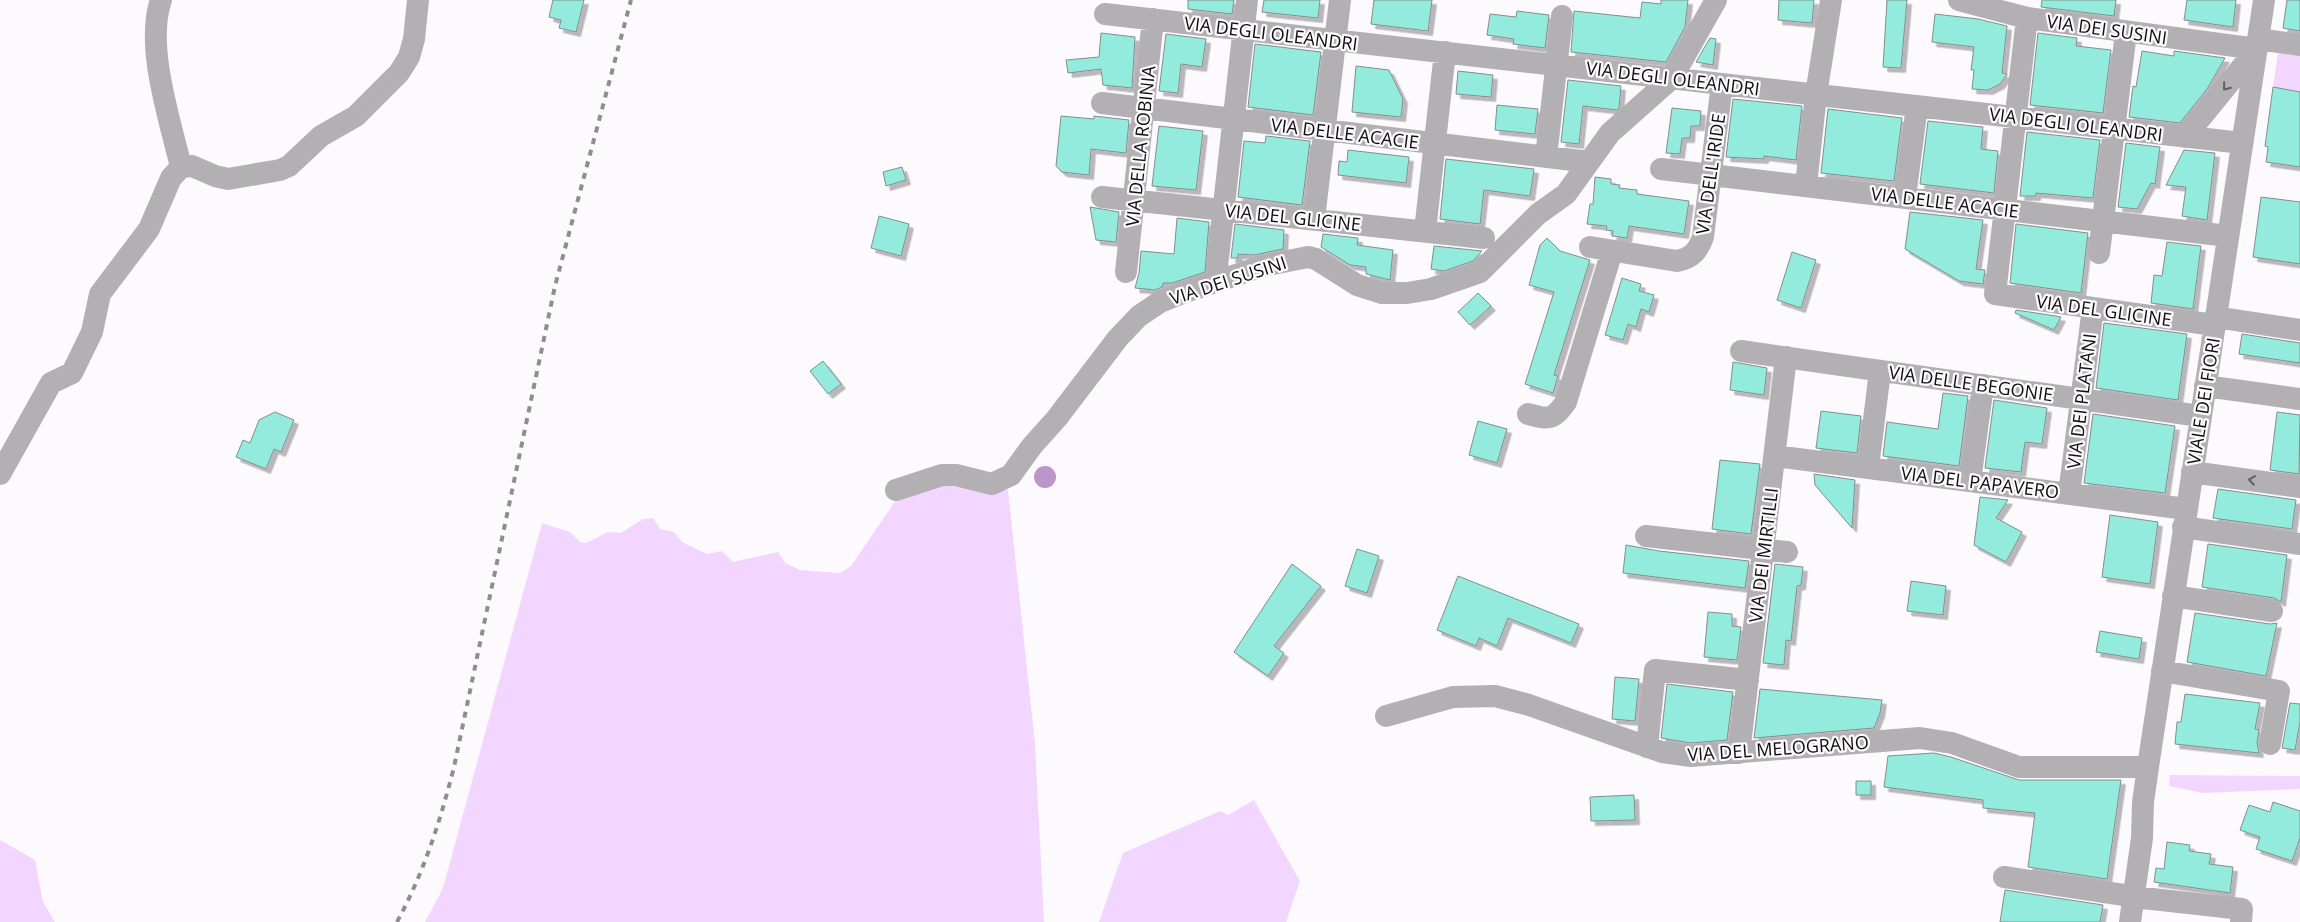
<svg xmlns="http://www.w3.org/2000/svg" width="2300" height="922" font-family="'Open Sans',sans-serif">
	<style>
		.green { fill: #f3d6ff }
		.water { fill: #bc95ca }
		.building { fill: #93ebde; stroke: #828e8c; filter: url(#shadow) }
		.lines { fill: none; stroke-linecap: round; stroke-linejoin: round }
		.minor { stroke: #b3b0b4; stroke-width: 22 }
		.rail { stroke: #8f8d90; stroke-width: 4; stroke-dasharray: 6 6; stroke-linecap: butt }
		.oneway { stroke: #625f62 }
		.labels { text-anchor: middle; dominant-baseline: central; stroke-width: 4.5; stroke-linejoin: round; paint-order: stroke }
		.street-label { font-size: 18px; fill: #100e11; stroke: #fdfafe }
	</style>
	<defs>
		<filter id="shadow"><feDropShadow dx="4.5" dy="4.5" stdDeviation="0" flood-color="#0004"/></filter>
	</defs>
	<rect width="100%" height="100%" fill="#fdfafe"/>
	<path class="green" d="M 2278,53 L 2300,56 L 2300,92 L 2273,87 Z
		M 958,481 L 991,488 L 1008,490 L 1035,744 L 1044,922 L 425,922 L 443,888 L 542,523 L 570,532 L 580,542 L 586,543 L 608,532 L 621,533 L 643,519 L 653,518 L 660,529 L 674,532 L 682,542 L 707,554 L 722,551 L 733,562 L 778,552 L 785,563 L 800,570 L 840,573 L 851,566 L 900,494 Z
		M 2170,775 L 2300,776 L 2300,789 L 2203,793 L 2169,786 Z
		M 1254,800 L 1300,881 L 1286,922 L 1099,922 L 1123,853 L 1220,811 L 1228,815 Z
		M 0,840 L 35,860 L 43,902 L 55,922 L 0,922 Z"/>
	<path class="water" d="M1034 477a11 11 0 1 1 22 0a11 11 0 1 1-22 0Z"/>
	<path class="building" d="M 553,0 L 584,0 L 576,32 L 559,28 L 561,20 L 549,17 Z
		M 1188,0 L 1234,0 L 1232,14 L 1188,9 Z
		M 1264,0 L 1320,0 L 1318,18 L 1262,12 Z
		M 1374,0 L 1432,0 L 1428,31 L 1371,24 Z
		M 1661,0 L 1688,0 L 1685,27 L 1666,62 L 1571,52 L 1574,11 L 1640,18 L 1642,2 L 1661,4 Z
		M 1779,0 L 1814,0 L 1812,23 L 1778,20 Z
		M 1887,0 L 1907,0 L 1901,68 L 1883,67 Z
		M 2042,0 L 2116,0 L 2114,16 L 2041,7 Z
		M 2187,0 L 2236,0 L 2233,27 L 2184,20 Z
		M 2287,0 L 2300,0 L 2300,31 L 2283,28 Z
		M 1517,11 L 1549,15 L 1545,48 L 1513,44 L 1514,39 L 1487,35 L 1490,14 L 1516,17 Z
		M 1935,14 L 1978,19 L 2007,26 L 2002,73 L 2007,74 L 2000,84 L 1988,90 L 1972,89 L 1974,70 L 1971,70 L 1974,47 L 1932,42 Z
		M 1101,33 L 1135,37 L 1132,88 L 1103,85 L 1101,69 L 1068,73 L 1066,60 L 1099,57 Z
		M 2038,33 L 2077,38 L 2076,46 L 2111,50 L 2103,113 L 2030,105 Z
		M 1166,34 L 1206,39 L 1202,67 L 1181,64 L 1178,93 L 1159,91 Z
		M 1710,38 L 1716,39 L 1713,65 L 1696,62 Z
		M 1255,44 L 1321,52 L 1313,115 L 1248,107 Z
		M 2142,51 L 2174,56 L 2174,51 L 2225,58 L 2207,89 L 2180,123 L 2129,117 L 2133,86 L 2136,87 Z
		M 1356,66 L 1389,70 L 1403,99 L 1401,117 L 1352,112 Z
		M 1458,71 L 1493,75 L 1491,97 L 1456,94 Z
		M 1568,80 L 1621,86 L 1619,108 L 1617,110 L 1583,106 L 1579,144 L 1561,142 Z
		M 2273,87 L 2300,92 L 2300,167 L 2266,162 L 2268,147 L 2265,146 Z
		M 1733,99 L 1802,106 L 1796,160 L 1764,156 L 1764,159 L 1726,157 Z
		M 1497,105 L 1538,109 L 1535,134 L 1495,130 Z
		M 1672,108 L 1701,111 L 1700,126 L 1691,126 L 1690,138 L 1682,138 L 1680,154 L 1666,153 Z
		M 1828,109 L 1902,118 L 1894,181 L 1821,173 Z
		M 1061,116 L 1094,119 L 1094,116 L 1129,120 L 1126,153 L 1091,149 L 1089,175 L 1062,172 L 1056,166 Z
		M 1928,121 L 1983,127 L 1981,149 L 1998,151 L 1994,193 L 1920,184 Z
		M 1159,126 L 1203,131 L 1196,190 L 1152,186 Z
		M 2027,132 L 2100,140 L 2093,198 L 2036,193 L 2036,196 L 2020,196 Z
		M 1266,136 L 1310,141 L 1302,205 L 1238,197 L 1244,141 L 1265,143 Z
		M 2126,143 L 2160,147 L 2155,184 L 2151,183 L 2137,209 L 2118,207 Z
		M 1348,150 L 1409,157 L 1406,183 L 1338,175 L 1339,161 L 1347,162 Z
		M 2184,150 L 2215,153 L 2207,220 L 2182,216 L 2186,187 L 2166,185 Z
		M 1446,159 L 1534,169 L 1530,196 L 1484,190 L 1480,224 L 1440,219 Z
		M 902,167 L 906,180 L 886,186 L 883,172 Z
		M 1595,177 L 1611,179 L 1611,184 L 1620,185 L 1619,188 L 1637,190 L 1637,194 L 1689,201 L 1684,234 L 1629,226 L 1627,238 L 1612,236 L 1613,231 L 1606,230 L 1607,226 L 1587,224 L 1590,204 L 1593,204 Z
		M 2261,197 L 2300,202 L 2300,264 L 2253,257 Z
		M 1090,207 L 1119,212 L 1116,242 L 1096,240 Z
		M 1910,212 L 1983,220 L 1976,269 L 1985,270 L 1983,284 L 1959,281 L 1905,249 Z
		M 879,216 L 909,224 L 901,256 L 871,248 Z
		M 1177,218 L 1209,222 L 1205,272 L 1172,283 L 1163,283 L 1162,287 L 1155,290 L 1135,288 L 1139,273 L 1141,251 L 1174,254 Z
		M 1235,224 L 1284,230 L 1283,249 L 1254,255 L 1238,254 L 1238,258 L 1231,258 Z
		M 2016,224 L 2088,233 L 2081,293 L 2010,283 Z
		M 1323,234 L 1358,238 L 1357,245 L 1393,250 L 1390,280 L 1366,274 L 1366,267 L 1350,265 L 1321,247 Z
		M 1547,238 L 1560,251 L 1590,260 L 1554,375 L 1558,376 L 1553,393 L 1525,384 L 1554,292 L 1529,285 L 1540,245 Z
		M 2167,242 L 2201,246 L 2193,309 L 2151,303 L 2154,275 L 2162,276 Z
		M 1434,246 L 1482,251 L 1473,261 L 1444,271 L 1431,269 Z
		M 1792,252 L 1816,260 L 1801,308 L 1777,300 Z
		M 1622,278 L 1641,284 L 1639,291 L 1654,295 L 1649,312 L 1641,309 L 1636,327 L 1628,324 L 1623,340 L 1605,335 Z
		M 1478,293 L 1491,306 L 1470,325 L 1458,312 Z
		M 2016,310 L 2056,316 L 2061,317 L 2054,330 L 2015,313 Z
		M 2104,323 L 2187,334 L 2178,400 L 2096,388 Z
		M 2242,334 L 2300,343 L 2300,363 L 2239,354 Z
		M 823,361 L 841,384 L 828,394 L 810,371 Z
		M 1733,362 L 1767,368 L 1764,395 L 1730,390 Z
		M 1943,393 L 1968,396 L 1959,466 L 1883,456 L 1887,422 L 1938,429 Z
		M 1994,400 L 2047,408 L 2042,444 L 2025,442 L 2021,472 L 1985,468 Z
		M 1821,411 L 1861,416 L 1857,453 L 1816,448 Z
		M 275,412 L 294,420 L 281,452 L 274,449 L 266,469 L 236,457 L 243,440 L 250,443 L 259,420 Z
		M 2277,412 L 2300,415 L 2299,474 L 2270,470 Z
		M 2093,414 L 2175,426 L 2165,493 L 2084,483 Z
		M 1478,421 L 1507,429 L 1497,463 L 1469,455 Z
		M 1720,460 L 1760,464 L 1751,534 L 1712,529 Z
		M 1814,474 L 1855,480 L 1852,528 L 1815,485 Z
		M 2218,489 L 2296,500 L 2292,529 L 2213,518 Z
		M 1980,497 L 2008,500 L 1996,518 L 2022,532 L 2006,562 L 1974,545 Z
		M 2110,515 L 2158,522 L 2150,584 L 2102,577 Z
		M 2208,544 L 2287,555 L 2281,602 L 2274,598 L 2202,587 Z
		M 1626,545 L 1659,551 L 1749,561 L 1745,588 L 1623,573 Z
		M 1357,549 L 1379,556 L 1367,593 L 1345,586 Z
		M 1292,564 L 1321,586 L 1274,646 L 1284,653 L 1268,676 L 1234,652 Z
		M 1775,564 L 1803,567 L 1801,585 L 1797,586 L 1791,641 L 1786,640 L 1784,665 L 1763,663 Z
		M 1458,576 L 1579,624 L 1571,643 L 1508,618 L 1497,646 L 1479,638 L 1476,646 L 1437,630 Z
		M 1911,581 L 1946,586 L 1943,615 L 1907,611 Z
		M 1708,612 L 1732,614 L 1732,626 L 1741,627 L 1737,660 L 1704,657 Z
		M 2195,613 L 2270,624 L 2277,623 L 2266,676 L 2187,662 Z
		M 2100,631 L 2142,638 L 2139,659 L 2096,652 Z
		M 1615,677 L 1639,679 L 1635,721 L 1612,719 Z
		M 1667,684 L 1733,692 L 1727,740 L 1691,743 L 1661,738 Z
		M 1760,689 L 1882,700 L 1880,713 L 1874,728 L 1754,738 Z
		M 2185,694 L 2260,703 L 2255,729 L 2259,730 L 2257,742 L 2259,753 L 2175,744 L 2177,722 L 2181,722 Z
		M 2290,703 L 2300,704 L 2300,722 L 2295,750 L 2282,748 Z
		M 1934,753 L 1951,757 L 2019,780 L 2121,780 L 2107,879 L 2028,867 L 2035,813 L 1983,808 L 1983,800 L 1884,787 L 1888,756 Z
		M 1856,781 L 1871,781 L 1871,795 L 1856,795 Z
		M 1634,795 L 1635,820 L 1591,821 L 1590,797 Z
		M 2273,802 L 2300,811 L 2300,838 L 2292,861 L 2256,849 L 2260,837 L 2240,830 L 2249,805 L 2270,812 Z
		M 2167,842 L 2190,845 L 2189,851 L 2211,854 L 2209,864 L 2233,867 L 2230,893 L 2154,882 L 2156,868 L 2164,869 Z
		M 2005,890 L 2103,905 L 2100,922 L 2000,922 Z"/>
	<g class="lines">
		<path class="minor" d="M 161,0 C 145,46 170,120 181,167
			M 1959,0 L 2027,18 L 2257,49
			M 1105,14 L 2242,143
			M 2027,18 L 1995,294 L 2214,325
			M 2258,39 L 2300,45
			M 1102,103 L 1589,162
			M 2185,137 L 2256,50
			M 1546,157 L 1562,16
			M 1661,169 L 2228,236
			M 1806,185 L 1816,95 L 1831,0
			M 1102,197 L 1484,238
			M 1905,197 L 1917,106
			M 1314,219 L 1340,0
			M 1425,231 L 1445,52
			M 1590,247 L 1677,261 C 1692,258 1698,251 1703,237 L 1722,84
			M 2099,253 L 2126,32
			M 1217,267 L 1247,0
			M 1126,272 L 1153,19
			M 2215,317 L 2300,330
			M 1741,351 L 2200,416
			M 2205,386 L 2300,399
			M 1528,414 C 1549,420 1553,420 1566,402 L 1612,251
			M 1775,456 L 2186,509
			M 1868,468 L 1880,371
			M 2192,472 L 2300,487
			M 0,474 L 51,383 L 72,373 L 92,332 L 100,294 L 149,229 L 171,178 L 181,167 L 192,166 L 215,176 L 228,179 L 280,170 L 289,166 L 321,136 L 356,116 L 399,73 L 409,57 L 414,39 L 418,0
			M 1970,481 L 1983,385
			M 896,490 L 942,475 L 956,475 L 992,484 L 1011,475 L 1032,446 L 1057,418 L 1118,338 L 1139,316 L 1160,302 L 1185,292 L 1263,266 L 1308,257 L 1316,259 L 1357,285 L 1382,293 L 1407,293 L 1431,289 L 1480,272 L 1538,214 L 1566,194 L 1610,133 L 1672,78 L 1716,0
			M 2069,494 L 2093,308
			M 2183,527 L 2300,544
			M 1646,536 L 1787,552
			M 2173,596 L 2272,611
			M 2162,671 L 2279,691 L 2270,744
			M 1386,716 L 1453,697 L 1495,696 L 1529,705 L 1662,752 L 1691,756 L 1920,738 L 1952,743 L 2019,767 L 2148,767
			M 1647,747 L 1655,670 L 1748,680
			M 1739,753 L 1786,357
			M 2004,877 L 2124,895
			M 2134,897 L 2242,909 L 2241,922
			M 2130,922 L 2142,838 L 2143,802 L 2148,767 L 2264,0"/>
		<path class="rail" d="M 397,922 C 424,872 440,822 454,767 L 555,286 L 631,0"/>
	</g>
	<defs><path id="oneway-chevron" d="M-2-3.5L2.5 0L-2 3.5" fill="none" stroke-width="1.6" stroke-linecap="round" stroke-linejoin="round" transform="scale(1.25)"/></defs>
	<g class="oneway">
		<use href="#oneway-chevron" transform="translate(2226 87) rotate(129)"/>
		<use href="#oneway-chevron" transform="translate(2252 480) rotate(-172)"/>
	</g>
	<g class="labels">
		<g class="street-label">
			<text transform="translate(2107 29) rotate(8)">VIA DEI SUSINI</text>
			<text transform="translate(1271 33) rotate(7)">VIA DEGLI OLEANDRI</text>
			<text transform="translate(1673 78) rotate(7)">VIA DEGLI OLEANDRI</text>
			<text transform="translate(2076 124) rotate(7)">VIA DEGLI OLEANDRI</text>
			<text transform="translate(1345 133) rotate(7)">VIA DELLE ACACIE</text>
			<text transform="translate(1140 146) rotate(-84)">VIA DELLA ROBINIA</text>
			<text transform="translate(1710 174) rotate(-82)">VIA DELL'IRIDE</text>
			<text transform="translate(1945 202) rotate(7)">VIA DELLE ACACIE</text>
			<text transform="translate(1293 217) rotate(6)">VIA DEL GLICINE</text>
			<text transform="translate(1228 280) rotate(-18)">VIA DEI SUSINI</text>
			<text transform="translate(2104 310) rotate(8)">VIA DEL GLICINE</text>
			<text transform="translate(1971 383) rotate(8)">VIA DELLE BEGONIE</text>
			<text transform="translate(2081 401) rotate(-83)">VIA DEI PLATANI</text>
			<text transform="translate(2203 401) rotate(-81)">VIALE DEI FIORI</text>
			<text transform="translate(1980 482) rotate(7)">VIA DEL PAPAVERO</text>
			<text transform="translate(1763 555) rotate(-83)">VIA DEI MIRTILLI</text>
			<text transform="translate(1778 748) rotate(-4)">VIA DEL MELOGRANO</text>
		</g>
	</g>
</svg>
